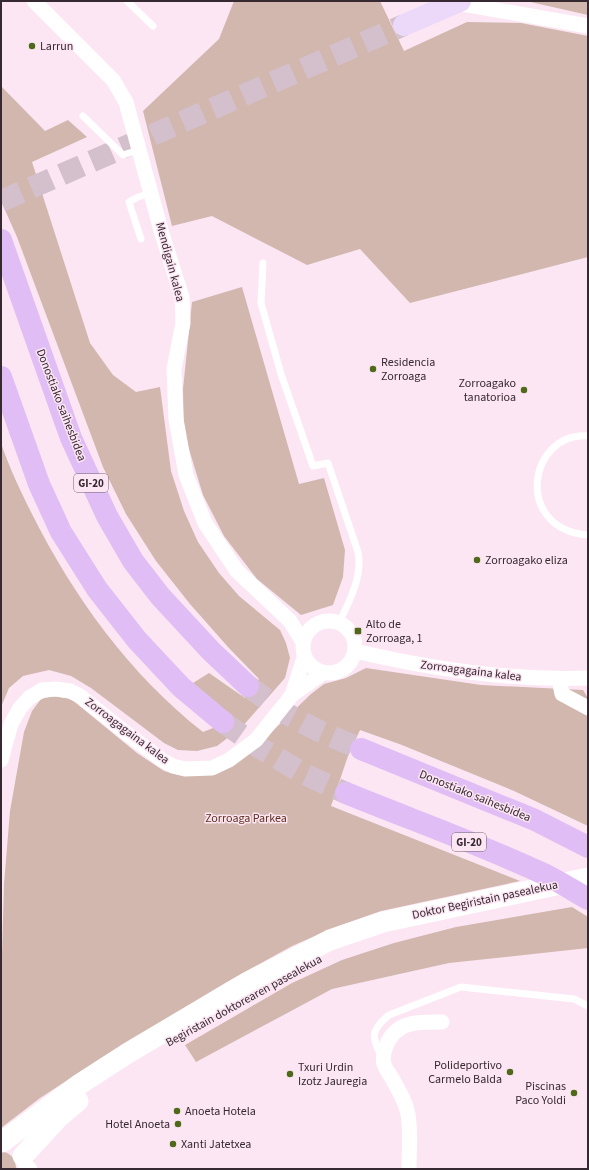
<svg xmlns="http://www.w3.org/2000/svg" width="589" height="1170" font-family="'Source Sans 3',sans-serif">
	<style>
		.green { fill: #d1b7ae }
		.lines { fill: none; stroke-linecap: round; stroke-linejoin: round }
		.primary-tunnel { stroke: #d4c0cc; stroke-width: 22; stroke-dasharray: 22 11; stroke-linecap: butt }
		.highway-tunnel { stroke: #d4c0cc; stroke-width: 22; stroke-dasharray: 22 11; stroke-linecap: butt }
		.lane { stroke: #fff; stroke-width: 7 }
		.street { stroke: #fff; stroke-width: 15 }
		.secondary { stroke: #fff; stroke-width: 21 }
		.primary { stroke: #ecd8f9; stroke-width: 22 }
		.highway { stroke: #e0bef5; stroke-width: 22 }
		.poi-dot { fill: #4f691a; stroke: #fce6f3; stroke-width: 1.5 }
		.labels { text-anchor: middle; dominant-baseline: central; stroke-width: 3; stroke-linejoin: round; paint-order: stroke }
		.shield { fill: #fce6f3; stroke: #71626b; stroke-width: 1 }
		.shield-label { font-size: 11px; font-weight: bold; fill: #362931 }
		.poi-label { font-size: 12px; fill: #362931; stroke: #fce6f3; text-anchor: start }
		.street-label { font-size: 12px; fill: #362931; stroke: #fce6f3 }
		.park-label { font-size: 12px; fill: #612f1e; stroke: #fce6f3 }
	</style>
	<rect width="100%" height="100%" fill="#fce6f3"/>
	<path class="green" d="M 234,1 L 380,1 L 404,51 L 467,22 L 521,23 L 588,36 L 588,257 L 410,303 L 360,249 L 307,265 L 212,216 L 172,226 L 143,111 L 219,39 Z
		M 526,1 L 588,1 L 588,15 Z
		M 1,86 L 45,131 L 68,120 L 87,137 L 32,162 L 90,343 L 113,375 L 136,392 L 160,387 L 171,471 L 184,511 L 198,542 L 219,573 L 239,596 L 280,630 L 286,643 L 290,658 L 285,678 L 242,727 L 217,746 L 197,751 L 178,750 L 164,743 L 91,688 L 71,676 L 49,670 L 23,676 L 9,688 L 1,707 L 1,443 C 9,467 20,490 31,512 C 73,596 129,674 203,732 L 218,726 L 226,717 L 193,683 L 209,673 L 245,698 L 259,679 L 228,647 L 190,604 L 156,561 L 126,514 L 103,467 L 17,237 L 1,201 Z
		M 242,287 L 299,484 L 324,478 L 345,550 L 343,577 L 333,605 L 301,615 L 257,579 L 224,536 L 203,495 L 184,433 L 183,389 L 192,302 Z
		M 366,668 L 481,685 L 583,690 L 588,698 L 588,826 L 514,791 L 402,745 L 360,730 L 348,756 L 331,806 L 520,881 L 381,911 L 336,927 L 292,946 L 227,982 L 100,1059 L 40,1098 L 1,1128 L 1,961 L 2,956 L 4,884 L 10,811 L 24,732 L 32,711 L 41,699 L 55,696 L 71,699 L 137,753 L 164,771 L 179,775 L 191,776 L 252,751 L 311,694 L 324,684 L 346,678 Z
		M 572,907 L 588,917 L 588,948 L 449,963 L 332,989 L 196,1062 L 185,1045 L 292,983 L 342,960 L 394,943 L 456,927 Z
		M 1,1151 C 11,1153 16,1159 16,1169 L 1,1169 Z"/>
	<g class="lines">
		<path class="primary-tunnel" d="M 1,201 L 404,25"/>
		<path class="highway-tunnel" d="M 248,686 L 285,713 L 319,731 L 361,749
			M 223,722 L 260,748 L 304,774 L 346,793"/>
		<path class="lane" d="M 127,1 L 153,26
			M 83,116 L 123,155 L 139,150
			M 141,239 L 129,202 L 138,197 L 151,193
			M 263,263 L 261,303 L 281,374 L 313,466 L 328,463 L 358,552 C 363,576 349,602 339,623
			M 588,436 C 528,432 513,529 588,535
			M 381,1056 C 372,1036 370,1031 389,1015 L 461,987 L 574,999 L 588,1006"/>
		<path class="street" d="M 34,1 L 113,80 L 126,102 L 162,234 L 182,297 L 183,323 L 174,369 L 176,419 L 186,475 L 205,523 L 237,571 L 290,621 L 303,642
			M 451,2 L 588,26
			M303 647a26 26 0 1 1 52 0a26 26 0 1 1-52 0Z
			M 355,651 C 431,669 509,681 588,678
			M 559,679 L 562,694 L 588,708
			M 292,695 L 304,658
			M 1,760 L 11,724 L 20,708 L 29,698 L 42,690 L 56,689 L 70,691 L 80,696 L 126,733 L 162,760 L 173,766 L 185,769 L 212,768 L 229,760 L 256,740 L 292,695 L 323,673
			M 25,1165 L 30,1169
			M 409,1169 C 409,1151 411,1132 408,1114 C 405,1100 397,1087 390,1075 C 388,1072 385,1068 384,1064 C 383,1059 384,1051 386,1046 C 396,1020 419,1022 442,1022"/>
		<path class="secondary" d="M 2,1142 L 80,1084 L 128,1053 L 248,982 L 330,940 L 383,922 L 588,878
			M 23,1156 L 59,1117 L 78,1101"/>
		<path class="primary" d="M 404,25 L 460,1"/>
		<path class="highway" d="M 1,240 L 71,438 L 107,516 L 133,561 L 160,596 L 211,651 L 248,686
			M 1,377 L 39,484 L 61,532 L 97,589 L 137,640 L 181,687 L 223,722
			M 361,749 L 535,820 L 588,847
			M 346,793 C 412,820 480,844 546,875 C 560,882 574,891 588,899"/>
	</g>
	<g class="poi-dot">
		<circle cx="32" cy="46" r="4"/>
		<circle cx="373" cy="369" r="4"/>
		<circle cx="524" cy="390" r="4"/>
		<circle cx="477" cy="560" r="4"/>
		<rect x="354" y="627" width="8" height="8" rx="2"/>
		<circle cx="510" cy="1072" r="4"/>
		<circle cx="290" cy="1074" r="4"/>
		<circle cx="574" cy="1093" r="4"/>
		<circle cx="177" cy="1111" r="4"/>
		<circle cx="178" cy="1124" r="4"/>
		<circle cx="173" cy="1144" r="4"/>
	</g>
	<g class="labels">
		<g class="shield">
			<rect x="74" y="474" width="34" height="18" rx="3"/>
			<rect x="452" y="833" width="34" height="18" rx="3"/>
		</g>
		<g class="shield-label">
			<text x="91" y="483">GI-20</text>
			<text x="469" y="842">GI-20</text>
		</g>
		<g class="poi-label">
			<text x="40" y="46">Larrun</text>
			<text x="381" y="362">Residencia<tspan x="381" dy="14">Zorroaga</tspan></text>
			<text x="516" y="383" text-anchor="end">Zorroagako<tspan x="516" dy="14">tanatorioa</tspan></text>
			<text x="485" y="560">Zorroagako eliza</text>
			<text x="366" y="624">Alto de<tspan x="366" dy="14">Zorroaga, 1</tspan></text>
			<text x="502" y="1065" text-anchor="end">Polideportivo<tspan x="502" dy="14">Carmelo Balda</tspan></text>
			<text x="298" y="1067">Txuri Urdin<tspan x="298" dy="14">Izotz Jauregia</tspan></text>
			<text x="566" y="1086" text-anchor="end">Piscinas<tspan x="566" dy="14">Paco Yoldi</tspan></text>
			<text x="185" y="1111">Anoeta Hotela</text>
			<text x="170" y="1124" text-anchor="end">Hotel Anoeta</text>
			<text x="181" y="1144">Xanti Jatetxea</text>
		</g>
		<g class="street-label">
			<text transform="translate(170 262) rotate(75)">Mendigain kalea</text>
			<text transform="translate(61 405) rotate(69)">Donostiako saihesbidea</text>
			<text transform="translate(471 671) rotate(7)">Zorroagagaina kalea</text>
			<text transform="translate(127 731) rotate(37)">Zorroagagaina kalea</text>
			<text transform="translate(475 796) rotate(22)">Donostiako saihesbidea</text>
			<text transform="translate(485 900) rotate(-12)">Doktor Begiristain pasealekua</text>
			<text transform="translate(244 1001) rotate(-29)">Begiristain doktorearen pasealekua</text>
		</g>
		<g class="park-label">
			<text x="246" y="818">Zorroaga Parkea</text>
		</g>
	</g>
	<rect width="589" height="1170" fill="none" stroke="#362931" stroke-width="4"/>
</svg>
